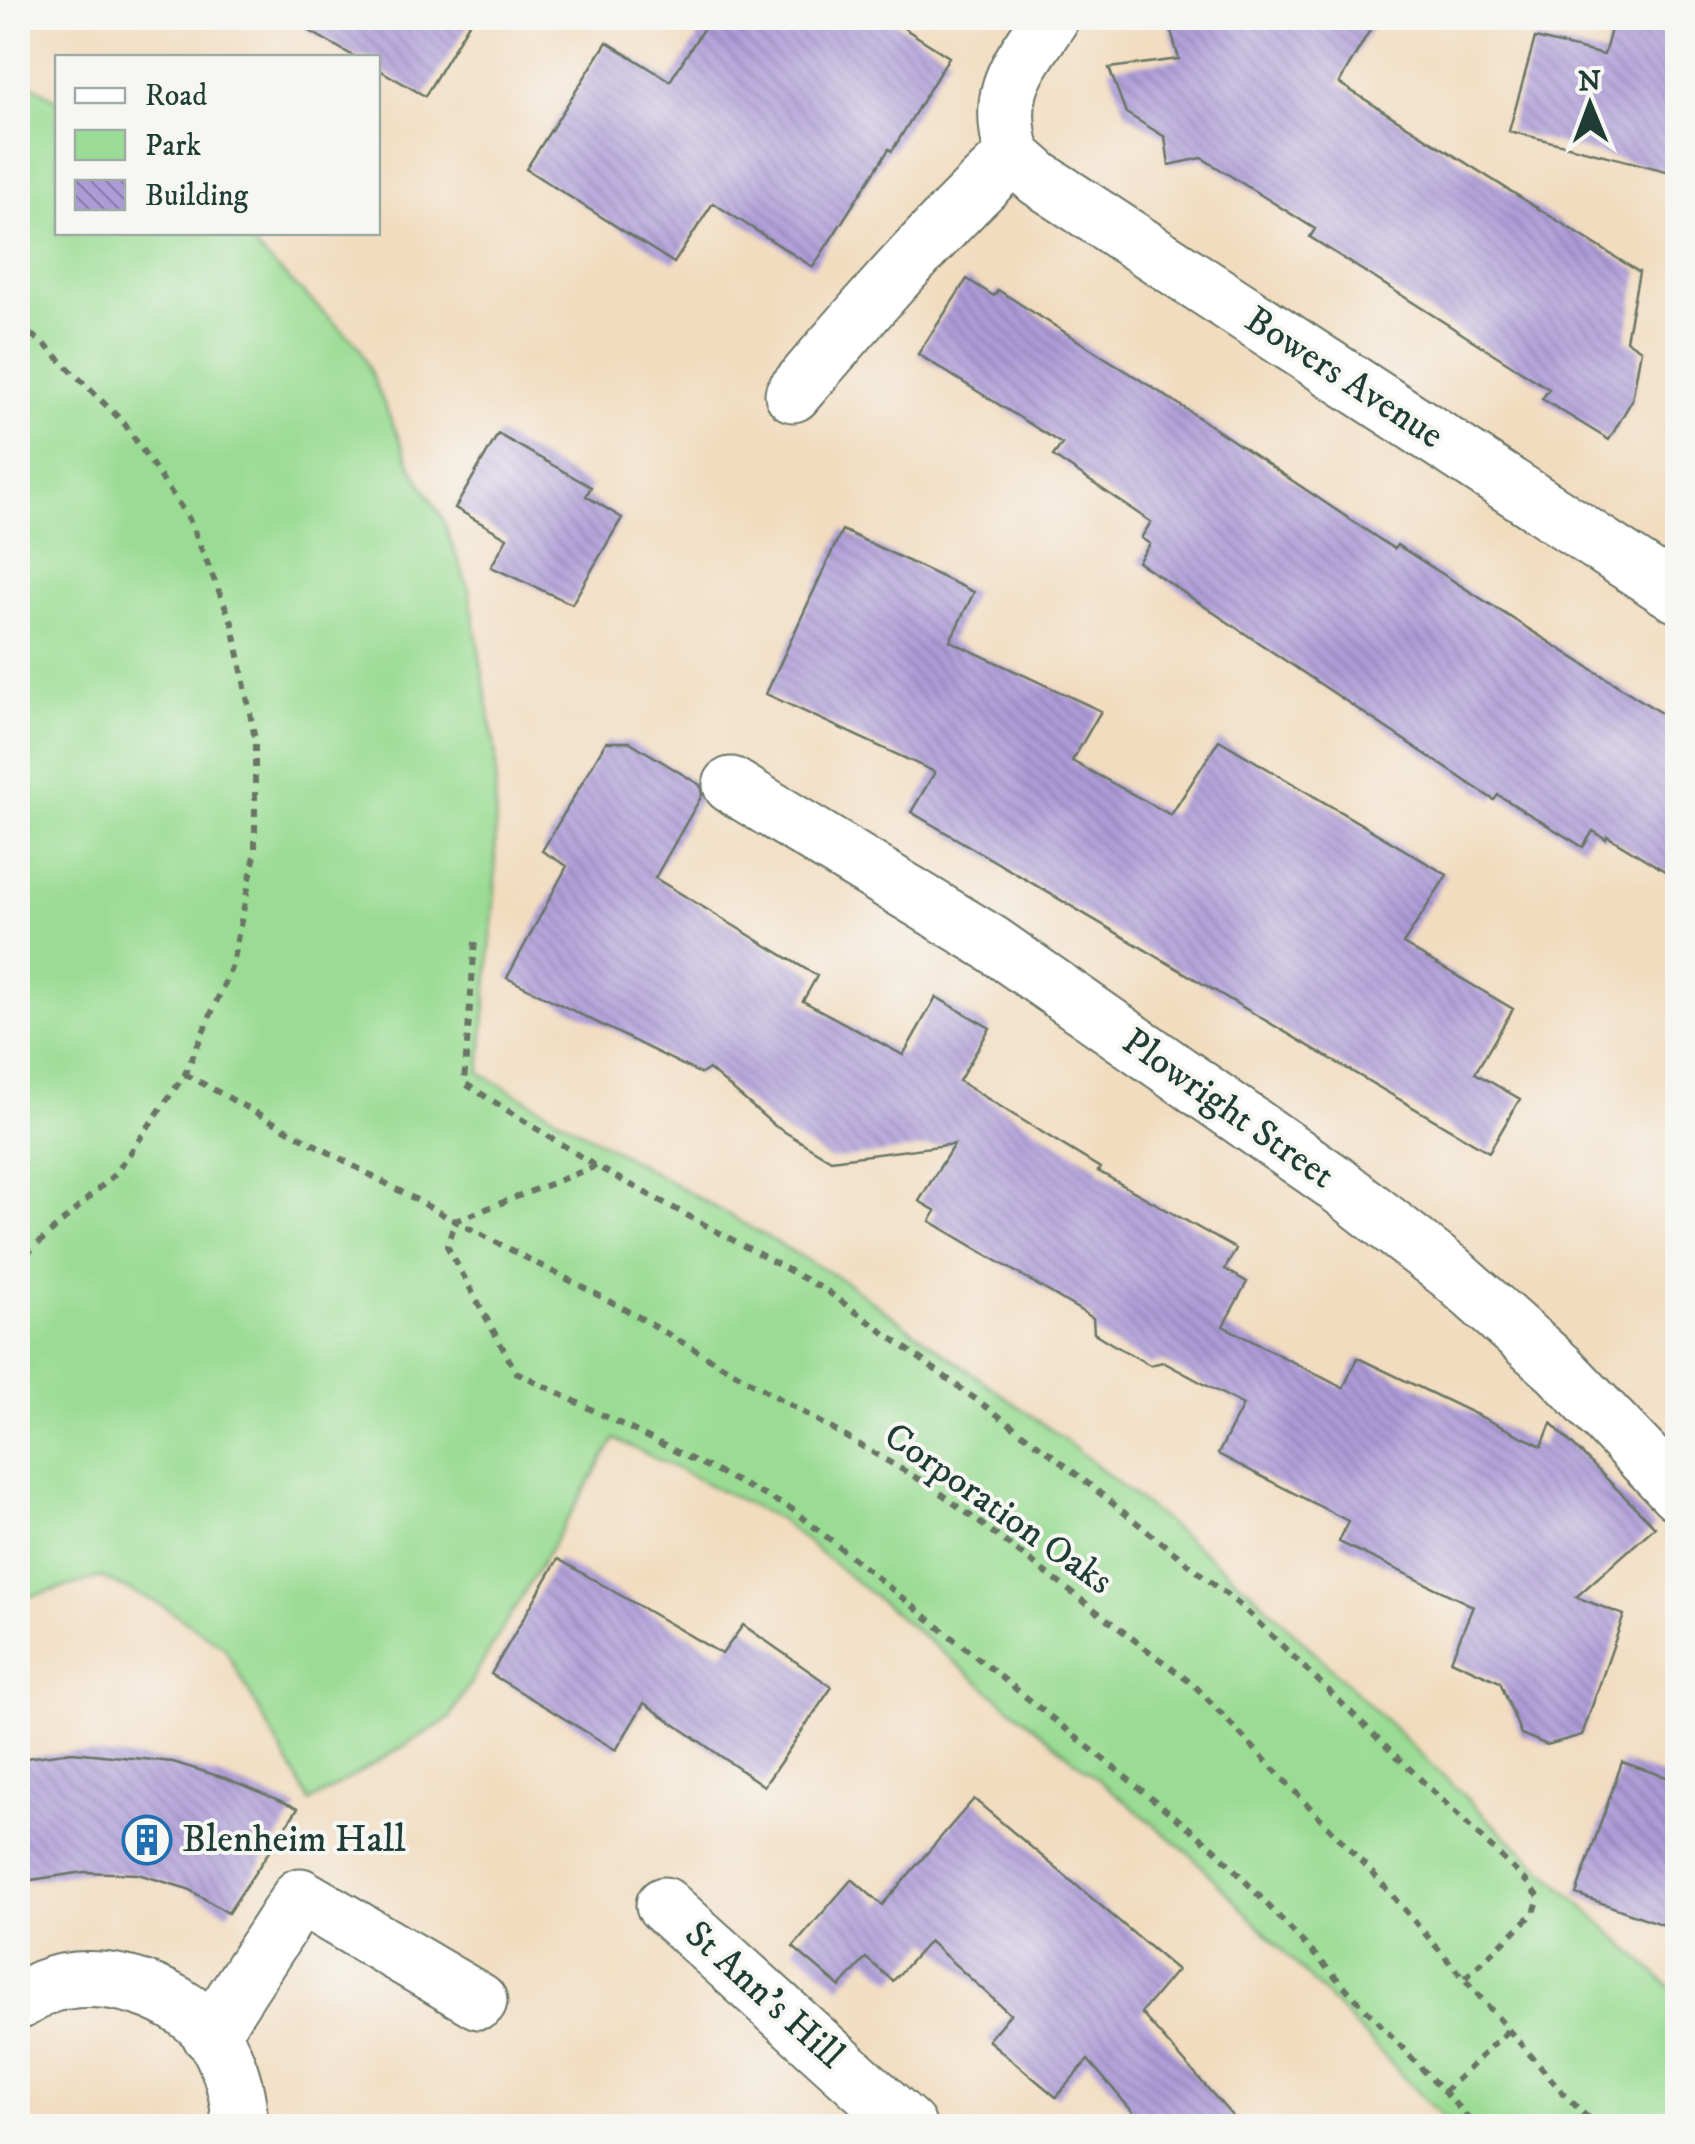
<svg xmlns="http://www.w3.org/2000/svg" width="1695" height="2144" font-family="'IM FELL DW Pica',serif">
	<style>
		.park { fill: #9adc93; stroke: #5c8c64; stroke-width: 2.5 }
		.building { fill: url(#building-back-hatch) }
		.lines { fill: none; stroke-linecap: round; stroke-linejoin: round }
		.minor-casing { stroke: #697565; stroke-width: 59 }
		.path { stroke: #697565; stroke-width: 6; stroke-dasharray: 8 8; stroke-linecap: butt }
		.minor { stroke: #fff; stroke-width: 55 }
		.labels { text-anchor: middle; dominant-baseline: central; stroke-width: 8; stroke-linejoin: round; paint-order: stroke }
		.street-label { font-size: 38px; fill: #1f3d34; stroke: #f6f6f2 }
		.poi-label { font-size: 38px; fill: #1f3d34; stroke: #f6f6f2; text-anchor: start }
	</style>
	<defs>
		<pattern id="building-back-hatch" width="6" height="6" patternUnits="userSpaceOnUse" patternTransform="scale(2.5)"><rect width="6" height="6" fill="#ad9bd8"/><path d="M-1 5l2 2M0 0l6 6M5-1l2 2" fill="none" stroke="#8c80b0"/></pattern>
	</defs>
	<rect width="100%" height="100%" fill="#f6f6f2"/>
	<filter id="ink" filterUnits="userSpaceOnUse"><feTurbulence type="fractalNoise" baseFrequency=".01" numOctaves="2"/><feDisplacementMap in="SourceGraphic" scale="20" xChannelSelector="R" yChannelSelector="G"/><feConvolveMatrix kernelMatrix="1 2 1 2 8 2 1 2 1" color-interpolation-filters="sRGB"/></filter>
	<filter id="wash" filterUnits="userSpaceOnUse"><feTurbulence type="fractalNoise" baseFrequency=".0048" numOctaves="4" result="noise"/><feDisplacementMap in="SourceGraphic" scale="40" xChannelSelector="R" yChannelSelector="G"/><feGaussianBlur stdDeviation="2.25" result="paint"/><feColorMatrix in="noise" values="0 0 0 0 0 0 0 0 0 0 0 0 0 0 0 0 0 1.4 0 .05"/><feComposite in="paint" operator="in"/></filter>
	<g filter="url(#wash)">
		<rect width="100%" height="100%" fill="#f2dcbf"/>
		<path class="park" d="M 18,76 L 57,100 L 58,232 L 240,233 L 359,346 L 411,466 L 442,518 L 469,589 L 496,755 L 495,892 L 480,1073 L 844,1281 L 1061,1437 L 1251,1591 L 1492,1823 L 1677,1993 L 1677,2126 L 1451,2126 L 1190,1854 L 779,1519 L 615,1439 L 449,1719 L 310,1802 L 224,1647 L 162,1605 L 101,1577 L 18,1600 Z"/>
		<g id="blocks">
			<path class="building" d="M 287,18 L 472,18 L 425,96 L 378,69 L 378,58 L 357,58 Z
				M 710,18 L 888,18 L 949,57 L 892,151 L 889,149 L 813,267 L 713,203 L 674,263 L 526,169 L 607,42 L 670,81 Z
				M 1167,18 L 1377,18 L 1339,83 L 1639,272 L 1626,340 L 1641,350 L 1632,400 L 1609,440 L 1542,399 L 1549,389 L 1310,237 L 1315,229 L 1202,158 L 1169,165 L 1165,137 L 1126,113 L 1109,68 L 1179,59 Z
				M 1614,18 L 1678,18 L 1678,174 L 1509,131 L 1535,38 L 1604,55 Z
				M 967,279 L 994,296 L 998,290 L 1180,405 L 1394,549 L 1397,545 L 1678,724 L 1678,879 L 1607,836 L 1606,839 L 1593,831 L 1583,847 L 1498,795 L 1494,800 L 1138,562 L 1150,544 L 1141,538 L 1151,522 L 1053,456 L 1062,444 L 918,354 Z
				M 498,434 L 591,487 L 586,496 L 622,518 L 572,604 L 491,567 L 507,538 L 455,508 Z
				M 842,530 L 974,592 L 950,641 L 1101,711 L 1072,761 L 1171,815 L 1219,740 L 1447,875 L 1403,944 L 1513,1009 L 1475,1073 L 1520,1099 L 1489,1152 L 911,812 L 935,772 L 766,694 Z
				M 606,742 L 630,742 L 700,785 L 702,795 L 655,878 L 817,976 L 803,1001 L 903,1055 L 936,997 L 990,1028 L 959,1081 L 1100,1168 L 1098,1171 L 1236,1249 L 1225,1269 L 1247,1282 L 1223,1326 L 1343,1388 L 1358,1358 L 1542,1446 L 1551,1423 L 1655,1527 L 1576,1597 L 1624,1615 L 1582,1735 L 1547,1745 L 1521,1734 L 1500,1682 L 1451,1660 L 1473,1606 L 1339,1542 L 1348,1521 L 1218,1454 L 1243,1405 L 1163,1362 L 1150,1365 L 1112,1344 L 1094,1333 L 1093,1318 L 930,1221 L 936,1211 L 919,1201 L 954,1144 L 831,1160 L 775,1126 L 709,1069 L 701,1074 L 507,978 L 567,866 L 542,851 Z
				M 558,1559 L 722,1654 L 743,1625 L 832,1687 L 764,1786 L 644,1703 L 616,1750 L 491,1674 Z
				M 72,1752 L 173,1762 L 228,1779 L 298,1808 L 228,1913 L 188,1889 L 138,1874 L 84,1872 L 18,1882 L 18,1759 Z
				M 1622,1762 L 1678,1781 L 1678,1930 L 1576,1894 Z
				M 974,1799 L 1177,1970 L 1141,2013 L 1241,2126 L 1145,2126 L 1088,2060 L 1056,2097 L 988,2040 L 1010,2014 L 929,1941 L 893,1981 L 866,1958 L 840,1987 L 793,1947 L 852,1879 L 882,1905 Z"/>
		</g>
	</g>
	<g filter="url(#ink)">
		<use href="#blocks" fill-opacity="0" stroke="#697565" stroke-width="2.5"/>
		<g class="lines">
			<g class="minor-casing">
				<path id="minor" d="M 1013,156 L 1039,179 L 1678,595
					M 1013,156 C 995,90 1016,71 1051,18
					M 793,394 C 863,312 934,230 1013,156
					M 731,785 L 991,943 L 1334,1182 L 1450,1272 L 1559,1369 L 1678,1493
					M 664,1905 L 908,2126
					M 18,2002 C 26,1997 36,1991 45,1987 C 99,1965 189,1993 218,2044 C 232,2070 239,2098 240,2126
					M 210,2035 L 300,1896 L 479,2001"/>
			</g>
			<path class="path" d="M 18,326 L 42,342 L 124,423 L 189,519 L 233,625 L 255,739 L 255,855 L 231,968 L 185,1074 L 116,1173 L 18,1262
				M 475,942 L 464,1083 L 596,1166 L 827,1291 L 1051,1454 L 1242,1607 L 1527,1882 L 1539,1897 L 1534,1913 L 1464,1979
				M 185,1074 L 455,1221 L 623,1308 L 934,1488 L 1195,1686 L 1376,1877 L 1565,2095 L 1596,2126
				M 596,1166 L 455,1221 L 447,1246 L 516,1372 L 792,1509 L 1215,1849 L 1476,2126
				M 1444,2092 L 1508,2030"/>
			<use href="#minor" class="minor"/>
		</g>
	</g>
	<defs>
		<g id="building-ring" transform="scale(2.5)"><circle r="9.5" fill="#f6f6f2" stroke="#1f6fb2" stroke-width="1.5"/><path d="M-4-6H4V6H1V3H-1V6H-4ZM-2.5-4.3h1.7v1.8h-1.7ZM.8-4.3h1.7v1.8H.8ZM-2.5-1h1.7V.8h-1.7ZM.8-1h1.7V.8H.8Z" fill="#1f6fb2"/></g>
	</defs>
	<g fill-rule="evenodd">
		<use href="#building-ring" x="147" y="1840"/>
	</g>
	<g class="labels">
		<g class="street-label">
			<text transform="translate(1344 378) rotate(33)">Bowers Avenue</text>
			<text transform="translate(1228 1109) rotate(35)">Plowright Street</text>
			<text transform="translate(998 1509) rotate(35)">Corporation Oaks</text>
			<text transform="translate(764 1995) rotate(42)">St Ann's Hill</text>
		</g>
		<g class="poi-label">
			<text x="182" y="1840">Blenheim Hall</text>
		</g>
	</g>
	<rect width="1695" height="2144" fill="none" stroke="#f6f6f2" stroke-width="60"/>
	<rect x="55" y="55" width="325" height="180" fill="#f6f6f2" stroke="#a0aca6" stroke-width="2.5"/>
	<rect x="75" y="88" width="50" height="15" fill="#ffffff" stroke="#a0aca6" stroke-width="2.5"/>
	<text x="145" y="105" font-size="30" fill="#1f3d34">Road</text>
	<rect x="75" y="130" width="50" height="30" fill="#9adc93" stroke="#a0aca6" stroke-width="2.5"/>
	<text x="145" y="155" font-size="30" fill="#1f3d34">Park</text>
	<rect x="75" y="180" width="50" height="30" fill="url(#building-back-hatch)" stroke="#a0aca6" stroke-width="2.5"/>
	<text x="145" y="205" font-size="30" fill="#1f3d34">Building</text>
	<g transform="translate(1590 105) rotate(359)" stroke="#f6f6f2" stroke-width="8" paint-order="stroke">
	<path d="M0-8L18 38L0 25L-18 38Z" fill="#1f3d34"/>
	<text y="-15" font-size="28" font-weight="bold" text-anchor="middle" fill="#1f3d34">N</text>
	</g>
</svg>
